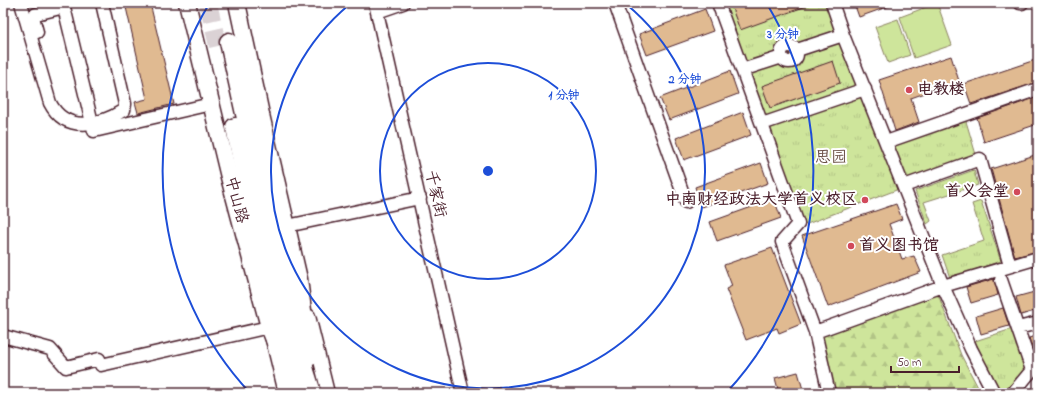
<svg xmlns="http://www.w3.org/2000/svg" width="1041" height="396" font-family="'Indie Flower','LXGW WenKai TC',sans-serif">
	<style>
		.grass { fill: url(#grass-tufts); stroke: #8c8263 }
		.forest { fill: url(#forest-firs); stroke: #8c8263 }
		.pitch { fill: #cee59b; stroke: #8c8263 }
		.building { fill: #e0ba91; stroke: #4a1f2b }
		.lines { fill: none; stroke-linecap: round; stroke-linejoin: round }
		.highway-tunnel { stroke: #dbd2d5; stroke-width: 18; stroke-dasharray: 18 9; stroke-linecap: butt }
		.minor-casing { stroke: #4a1f2b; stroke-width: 15 }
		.major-casing { stroke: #4a1f2b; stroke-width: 19 }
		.highway-casing { stroke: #4a1f2b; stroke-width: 21 }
		.minor { stroke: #fff; stroke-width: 12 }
		.major { stroke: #fff; stroke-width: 16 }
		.highway { stroke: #fff; stroke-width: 18 }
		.ring { fill: none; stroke: #1d4ed8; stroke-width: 2 }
		.poi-dot { fill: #d1495b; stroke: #fff; stroke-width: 1.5 }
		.labels { text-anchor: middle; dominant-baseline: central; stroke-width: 4; stroke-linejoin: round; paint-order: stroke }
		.poi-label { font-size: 16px; font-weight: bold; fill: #4a1f2b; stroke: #fff; text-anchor: start }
		.park-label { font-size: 16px; fill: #6b5047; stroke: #fff }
		.street-label { font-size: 16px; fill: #4a1f2b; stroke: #fff }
		.centre { fill: #1d4ed8; stroke: #fff; stroke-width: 2 }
		.ring-label { font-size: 12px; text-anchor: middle; font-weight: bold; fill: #1d4ed8; stroke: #fff; stroke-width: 4; stroke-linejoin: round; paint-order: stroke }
	</style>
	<defs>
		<pattern id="grass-tufts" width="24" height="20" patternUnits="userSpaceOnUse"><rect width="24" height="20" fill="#cee59b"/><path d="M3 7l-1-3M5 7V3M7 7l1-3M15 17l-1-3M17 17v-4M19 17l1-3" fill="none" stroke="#b2c486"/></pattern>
		<pattern id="forest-firs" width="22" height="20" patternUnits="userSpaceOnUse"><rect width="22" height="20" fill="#cee59b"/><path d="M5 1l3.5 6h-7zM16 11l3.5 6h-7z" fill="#b2c486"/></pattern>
	</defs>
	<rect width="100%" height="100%" fill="#fff"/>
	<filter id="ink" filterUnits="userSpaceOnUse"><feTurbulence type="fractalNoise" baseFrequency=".025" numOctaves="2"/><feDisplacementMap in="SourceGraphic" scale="8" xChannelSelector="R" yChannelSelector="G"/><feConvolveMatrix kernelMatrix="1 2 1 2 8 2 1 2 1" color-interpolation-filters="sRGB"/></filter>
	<g filter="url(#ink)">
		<path class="grass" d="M 718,3 L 828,3 L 899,189 L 799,227 Z
			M 965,118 L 977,158 L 906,183 L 891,143 Z
			M 974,170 L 978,185 L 924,202 L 931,221 L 927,224 L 915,191 Z
			M 981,201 L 1001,261 L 950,278 L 942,255 L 984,241 L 972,204 Z
			M 1015,328 L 1025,361 L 1026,371 L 1006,393 L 998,393 L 975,341 Z"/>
		<path class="forest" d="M 938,294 L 961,355 L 981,393 L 833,393 L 820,337 Z"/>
		<path class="pitch" d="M 937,3 L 952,45 L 914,58 L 900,17 Z
			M 898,19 L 910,55 L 888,63 L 875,27 Z"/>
		<path class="building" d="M 125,3 L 150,3 L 174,104 L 138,113 L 135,102 L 147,99 Z
			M 730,3 L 812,3 L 812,4 L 740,30 Z
			M 854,3 L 895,3 L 895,4 L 859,17 Z
			M 705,9 L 713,31 L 647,55 L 639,34 Z
			M 951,56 L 959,81 L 911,98 L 919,122 L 895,131 L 879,80 Z
			M 1038,59 L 1038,82 L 971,104 L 964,84 Z
			M 833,61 L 840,83 L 770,108 L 762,86 Z
			M 730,71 L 738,94 L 669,120 L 660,98 Z
			M 1038,97 L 1038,124 L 984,142 L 977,118 Z
			M 743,112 L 751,135 L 684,160 L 676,138 Z
			M 1038,154 L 1038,251 L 1015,257 L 991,169 Z
			M 761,163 L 768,183 L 702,207 L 695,187 Z
			M 774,199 L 781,218 L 717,241 L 710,222 Z
			M 896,204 L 902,219 L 889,224 L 902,259 L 914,256 L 921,272 L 828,307 L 802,236 Z
			M 772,248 L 801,324 L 779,333 L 777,328 L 746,340 L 726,289 L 732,286 L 724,265 Z
			M 994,279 L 998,295 L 971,303 L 966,287 Z
			M 1038,291 L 1038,310 L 1021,315 L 1016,297 Z
			M 1003,308 L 1009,326 L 981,334 L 976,316 Z
			M 1038,335 L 1038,364 L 1029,338 Z
			M 798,372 L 804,393 L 779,393 L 775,378 Z"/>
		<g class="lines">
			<path class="highway-tunnel" d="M 208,3 L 218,46"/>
			<g class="minor-casing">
				<path id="minor" d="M 21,3 L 50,103 C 66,134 100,125 124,110 L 125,104 L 102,3
					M 63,3 L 94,131 L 211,104
					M 375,3 L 463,393
					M 615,3 L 686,202
					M 718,3 L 798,224 L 782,242 L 815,332 L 829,393
					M 832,3 L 843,35 L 943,286 L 971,349 L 994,393
					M 1020,3 L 1022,3
					M 377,12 L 403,3
					M 37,32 L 33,17 L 36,14 L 64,7
					M781 54a8 8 0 1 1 16 0a8 8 0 1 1-16 0Z
					M 797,50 L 843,35
					M 742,70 L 782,57
					M 762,124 L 865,89
					M 886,142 L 1038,89
					M 904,186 L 980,159 L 1010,266
					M 287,226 L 420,198
					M 1001,280 L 1032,370 L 1013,393
					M 309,316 L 328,393
					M 1018,328 L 1038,323
					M 815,332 L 943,286 L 1038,258
					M 3,336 L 50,349 L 66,367 L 99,359 L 101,365 L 269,327 L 285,393"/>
			</g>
			<g class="major-casing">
				<path id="major" d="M 187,3 L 229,177 L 269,327 L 281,357
					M 237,3 L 262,119 L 299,279 L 309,358"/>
			</g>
			<g class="highway-casing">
				<path id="highway" d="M 229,42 L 268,217 L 305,371 L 312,393
					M 235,127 L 263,262 L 297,393"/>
			</g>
			<use href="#minor" class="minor"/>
			<use href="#major" class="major"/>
			<use href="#highway" class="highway"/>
		</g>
	</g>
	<g class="ring">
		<circle cx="488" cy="171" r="108"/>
		<path d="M626 4A217 217 0 1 1 350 4"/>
		<path d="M250 393A325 325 0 0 1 209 4M767 4A325 325 0 0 1 726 393"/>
	</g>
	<g class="poi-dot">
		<circle cx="909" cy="90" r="4"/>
		<circle cx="1017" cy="192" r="4"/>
		<circle cx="865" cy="200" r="4"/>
		<circle cx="851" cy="246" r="4"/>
	</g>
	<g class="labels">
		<g class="poi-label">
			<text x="917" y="90">电教楼</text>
			<text x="1009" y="192" text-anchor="end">首义会堂</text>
			<text x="857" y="200" text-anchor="end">中南财经政法大学首义校区</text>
			<text x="859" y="246">首义图书馆</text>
		</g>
		<g class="park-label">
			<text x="831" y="158">思园</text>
		</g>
		<g class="street-label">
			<text transform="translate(435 194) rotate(77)">千家街</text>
			<text transform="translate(236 200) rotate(75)">中山路</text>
		</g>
	</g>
	<circle cx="488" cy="171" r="6" class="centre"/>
	<g class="ring-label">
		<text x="783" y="38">3 分钟</text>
		<text x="685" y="83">2 分钟</text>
		<text x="564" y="99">1 分钟</text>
	</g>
	<rect width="1041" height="396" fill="none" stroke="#fff" stroke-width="16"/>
	<rect x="8" y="8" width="1025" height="380" fill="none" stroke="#4a1f2b" stroke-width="1.5" filter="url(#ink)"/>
	<path d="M891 366v6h68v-6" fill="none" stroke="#4a1f2b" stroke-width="2"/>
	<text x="897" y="366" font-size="12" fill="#4a1f2b" stroke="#ffffff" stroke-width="3" paint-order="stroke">50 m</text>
</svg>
